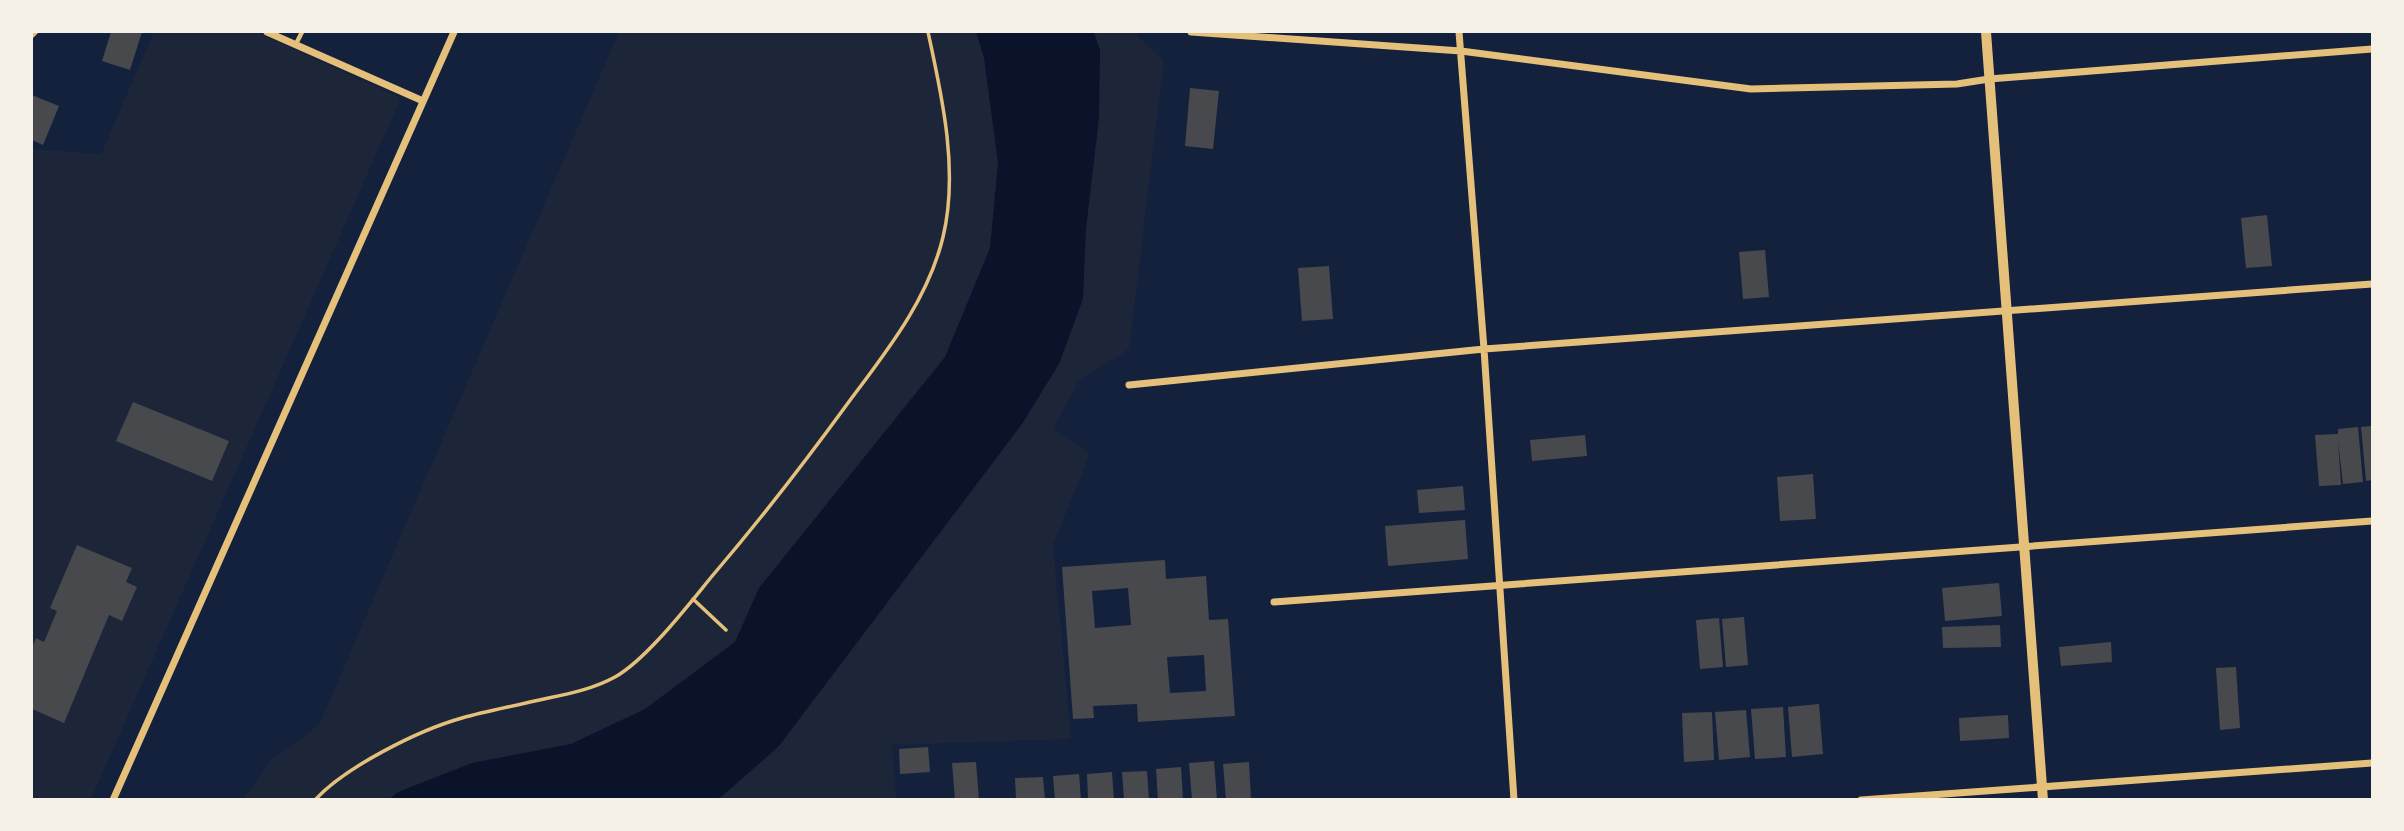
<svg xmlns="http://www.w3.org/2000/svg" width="2404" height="831" font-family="'Public Sans',sans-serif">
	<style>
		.green { fill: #1d2539 }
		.water { fill: #0b132b }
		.building { fill: #48494c; fill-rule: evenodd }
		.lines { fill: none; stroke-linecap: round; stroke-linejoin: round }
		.path { stroke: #e5c07b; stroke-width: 3.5 }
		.service { stroke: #e5c07b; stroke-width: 4.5 }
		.minor { stroke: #e5c07b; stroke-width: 7 }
		.tertiary { stroke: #e5c07b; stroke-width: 10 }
	</style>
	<rect width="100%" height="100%" fill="#14213d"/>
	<path class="green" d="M 154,32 L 256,32 L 401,98 L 91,799 L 32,799 L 32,149 L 101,154 Z
		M 619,32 L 1137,32 L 1138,37 L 1164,60 L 1129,349 L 1079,381 L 1053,428 L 1090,454 L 1053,544 L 1071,739 L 892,745 L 896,799 L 243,800 L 271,760 L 319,725 Z"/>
	<path class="water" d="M 976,32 L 1094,32 L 1100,50 L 1099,118 L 1086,229 L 1083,299 L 1059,364 L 1022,424 L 779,746 L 721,797 L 713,799 L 390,799 L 398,792 L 472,763 L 571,744 L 645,709 L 735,642 L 759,588 L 945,357 L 990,248 L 998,163 L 984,58 Z"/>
	<path class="building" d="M 111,32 L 142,32 L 130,70 L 102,61 Z
		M 1190,88 L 1219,91 L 1213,149 L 1185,146 Z
		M 32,95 L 59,106 L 43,145 L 32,140 Z
		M 2267,215 L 2272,266 L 2246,268 L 2241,218 Z
		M 1765,250 L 1769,297 L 1743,299 L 1739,252 Z
		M 1329,266 L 1333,319 L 1302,321 L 1298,268 Z
		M 133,402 L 229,441 L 212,481 L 116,441 Z
		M 2372,426 L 2372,480 L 2366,481 L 2361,427 Z
		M 2358,427 L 2363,482 L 2343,484 L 2338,441 L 2341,485 L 2319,486 L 2315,435 L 2338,434 L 2338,429 Z
		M 1585,435 L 1587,456 L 1532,461 L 1530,440 Z
		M 1813,474 L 1816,519 L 1780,521 L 1777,477 Z
		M 1463,486 L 1465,510 L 1419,513 L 1417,490 Z
		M 1465,520 L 1468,559 L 1388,566 L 1385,526 Z
		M 77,545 L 132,568 L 126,582 L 137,587 L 122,621 L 109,615 L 64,723 L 32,709 L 32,648 L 36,638 L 44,642 L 57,611 L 50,608 Z
		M 1165,560 L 1166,579 L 1206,576 L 1209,620 L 1228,619 L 1235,716 L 1138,722 L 1137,704 L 1093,706 L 1094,718 L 1073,719 L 1062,567 ZM 1128,588 L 1131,625 L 1095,628 L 1092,591 ZM 1204,655 L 1206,691 L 1170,693 L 1167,657 Z
		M 1999,583 L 2002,616 L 1945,621 L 1942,588 Z
		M 1744,617 L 1748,665 L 1726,667 L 1722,619 Z
		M 1719,618 L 1723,667 L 1700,669 L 1696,620 Z
		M 2000,625 L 2001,647 L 1943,648 L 1942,627 Z
		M 2111,642 L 2112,662 L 2061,666 L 2059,647 Z
		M 2236,667 L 2240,728 L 2220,730 L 2216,668 Z
		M 1819,704 L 1823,754 L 1792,757 L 1788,707 Z
		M 1783,707 L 1786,757 L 1755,759 L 1751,709 Z
		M 1746,710 L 1750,757 L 1719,760 L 1715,712 Z
		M 1712,712 L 1714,760 L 1684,762 L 1682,713 Z
		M 2008,715 L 2009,738 L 1960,741 L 1959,718 Z
		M 928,747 L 930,772 L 900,774 L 899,749 Z
		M 1214,761 L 1217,800 L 1192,800 L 1189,763 Z
		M 976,762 L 979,800 L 955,800 L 952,763 Z
		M 1249,762 L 1251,800 L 1226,800 L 1223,764 Z
		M 1181,767 L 1183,800 L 1158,800 L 1156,769 Z
		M 1147,771 L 1149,800 L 1124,800 L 1122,772 Z
		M 1112,772 L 1114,800 L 1088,800 L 1087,774 Z
		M 1079,774 L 1081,800 L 1055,800 L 1053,776 Z
		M 1043,777 L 1045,800 L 1016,800 L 1015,778 Z"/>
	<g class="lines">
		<path class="path" d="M 693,599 L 726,630
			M 315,800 C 345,767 419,730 462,718 C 483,712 504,708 526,703 C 555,696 588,692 615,677 C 647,659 689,604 713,575 C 761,519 805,462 848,403 C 886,352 928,300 943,237 C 959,171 942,96 928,32"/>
		<path class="service" d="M 32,36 L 36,32
			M 296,44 L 302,32"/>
		<path class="minor" d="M 267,32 L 423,101
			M 1191,32 L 1461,51 L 1751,89 L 1957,84 L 1989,79 L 2372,49
			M 1459,32 L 1484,349 L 1514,800
			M 1129,385 L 1484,349 L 2372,284
			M 1274,602 L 2372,521
			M 113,800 L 454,32
			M 1861,800 L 2372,763"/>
		<path class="tertiary" d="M 1986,32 L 2043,800"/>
	</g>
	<rect width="2404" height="831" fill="none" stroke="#f6f1e7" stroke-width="66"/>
</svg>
